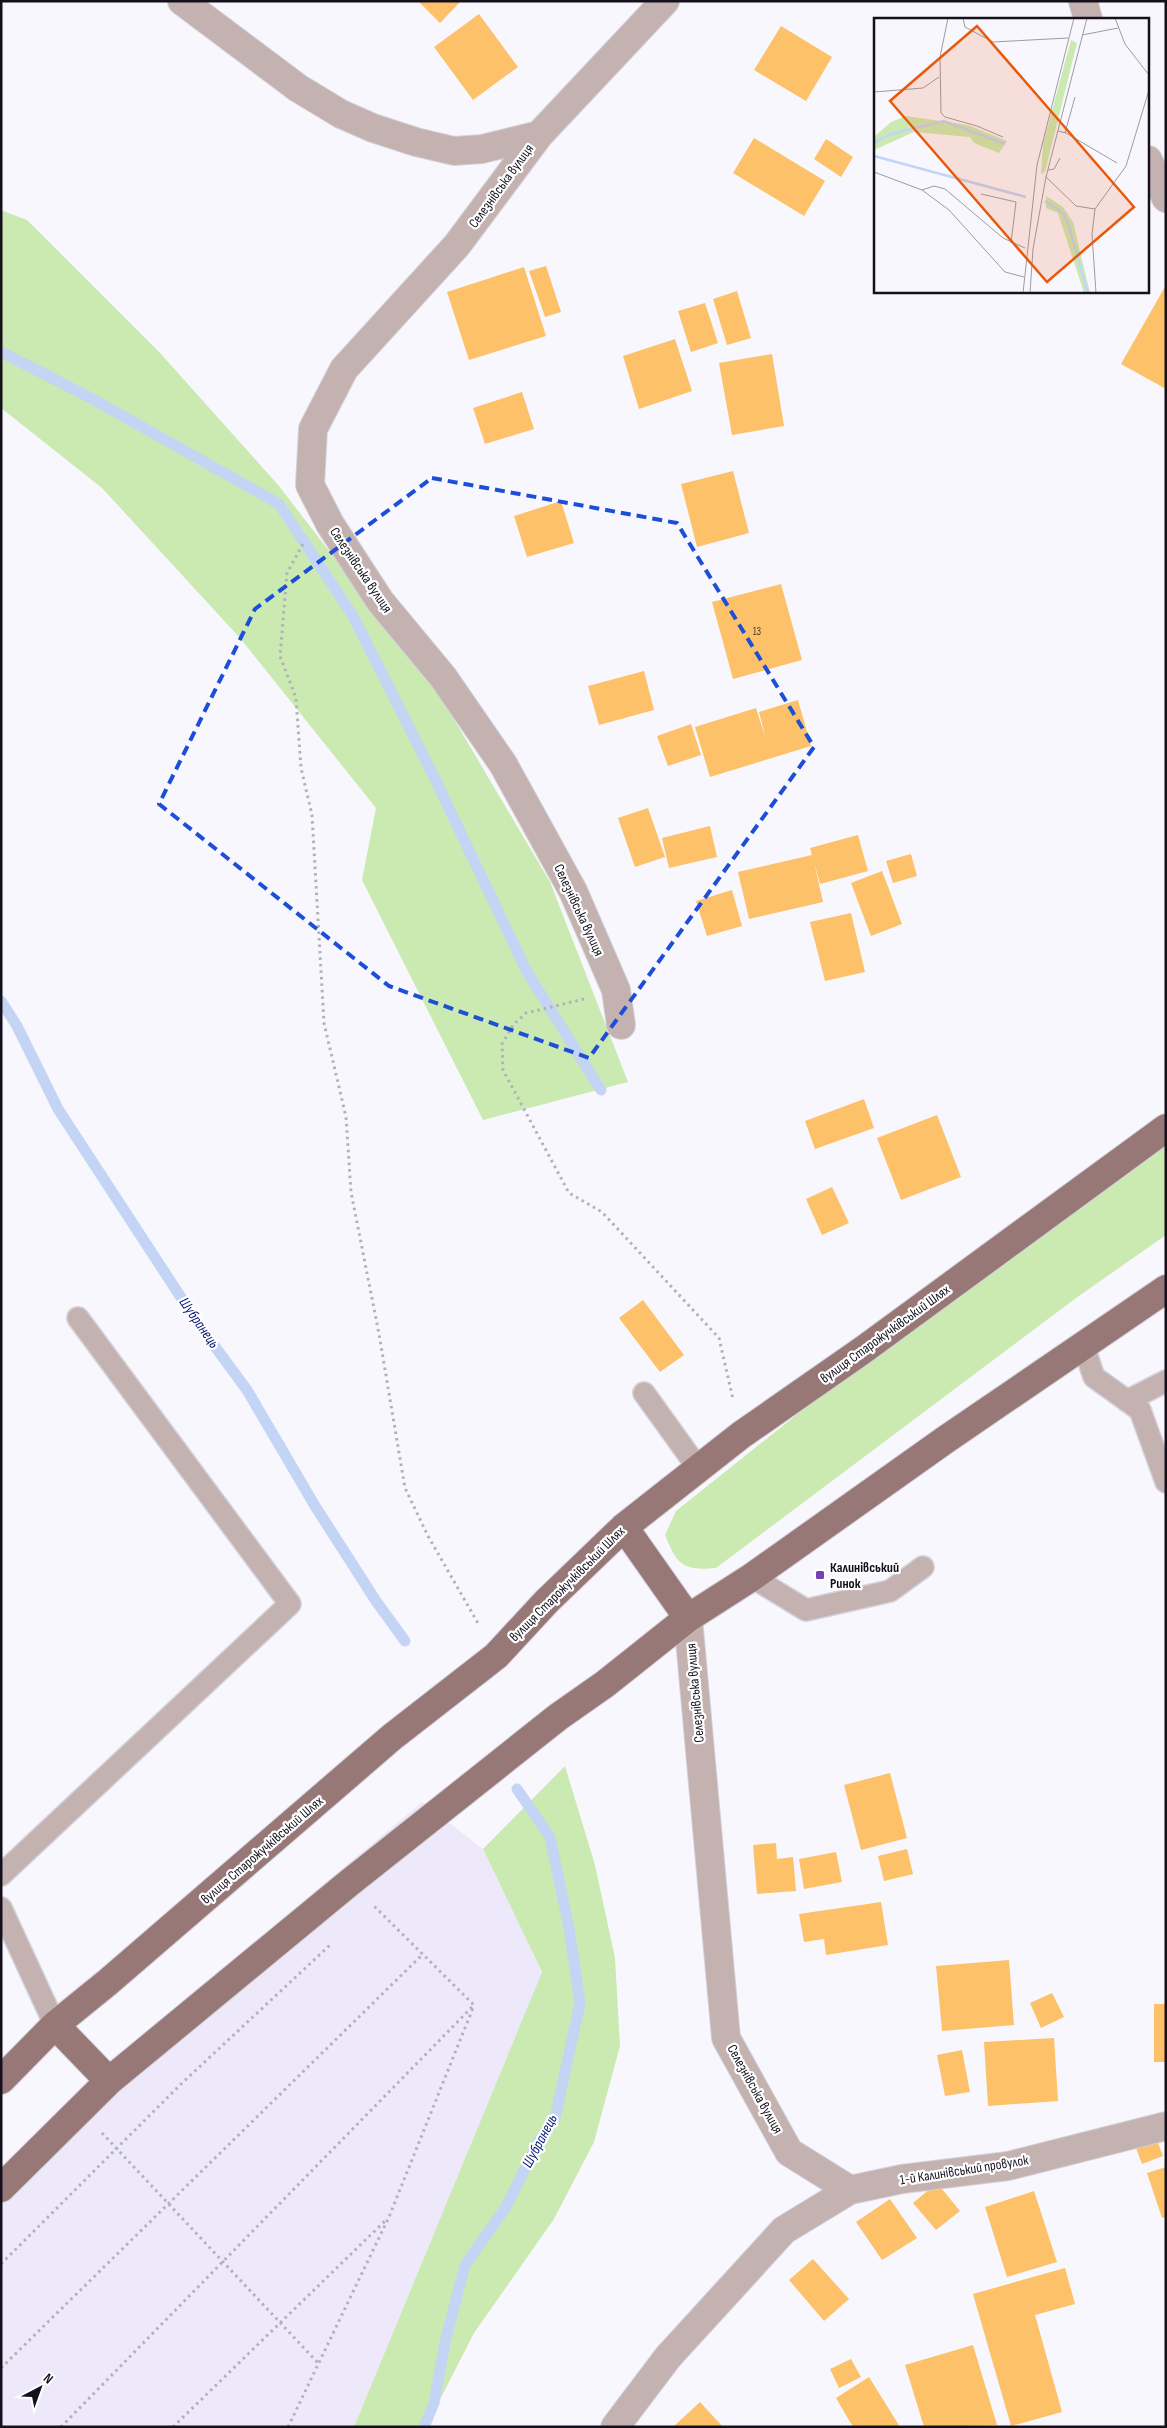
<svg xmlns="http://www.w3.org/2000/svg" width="1167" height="2428" font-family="'Sofia Sans Condensed',sans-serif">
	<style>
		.built { fill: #ede9fa }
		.green { fill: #caeab2 }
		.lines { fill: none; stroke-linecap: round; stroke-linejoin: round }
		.stream { stroke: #c3d4f5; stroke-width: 11 }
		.building { fill: #fdc169 }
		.lane-casing { stroke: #d4d2da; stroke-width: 24 }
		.street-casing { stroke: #d4d2da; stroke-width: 30 }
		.primary-casing { stroke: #d4d2da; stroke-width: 30 }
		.path { stroke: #b2b1b9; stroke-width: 3; stroke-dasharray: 2.5 4; stroke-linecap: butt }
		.lane { stroke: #c4b2b1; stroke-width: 21 }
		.street { stroke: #c4b2b1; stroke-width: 28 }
		.primary { stroke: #977876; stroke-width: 28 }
		.marked { fill: none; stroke: #1d4ed8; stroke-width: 4; stroke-dasharray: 10 6; stroke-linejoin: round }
		.poi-dot { fill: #7540b7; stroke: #fff; stroke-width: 2 }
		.labels { text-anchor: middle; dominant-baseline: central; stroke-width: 4.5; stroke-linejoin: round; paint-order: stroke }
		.number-label { font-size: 11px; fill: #4e3d30 }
		.street-label { font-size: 14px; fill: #14111d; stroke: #fff }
		.poi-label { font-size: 14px; font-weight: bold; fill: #14111d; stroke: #fff; text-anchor: start }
		.water-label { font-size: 15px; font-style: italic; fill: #051a76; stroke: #fff }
		.inset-river { fill: none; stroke: #c3d4f5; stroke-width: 2.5 }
		.inset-road { fill: none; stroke: #9d9ba4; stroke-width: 1 }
		.view { fill: #e8590c; fill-opacity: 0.15; stroke: #e8590c; stroke-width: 2.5 }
		.inset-edge { fill: none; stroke: #14111d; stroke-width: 2.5 }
	</style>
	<rect width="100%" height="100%" fill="#f8f7fe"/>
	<path class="built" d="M 422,1802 L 483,1849 L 542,1972 L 354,2427 L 1,2427 L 1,2173 L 153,2027 Z"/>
	<path class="green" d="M 1,210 L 27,220 L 161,354 L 279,486 L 439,694 L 550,882 L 628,1082 L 483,1120 L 362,880 L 376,808 L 240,638 L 102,488 L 1,408 Z
		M 1166,1143 L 1166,1235 L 1076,1298 L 716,1568 C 683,1571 677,1565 665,1535 L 676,1511 L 883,1346 Z
		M 565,1766 L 595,1865 L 615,1958 L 620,2046 L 594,2142 L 554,2219 L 474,2333 L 426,2427 L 354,2427 L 542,1972 L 483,1849 Z"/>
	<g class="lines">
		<path class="stream" d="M 1,352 L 89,397 L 279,504 L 353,616 L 435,779 L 527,972 L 601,1090
			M 1,1001 L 17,1026 L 58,1109 L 199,1325 L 247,1390 L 315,1506 L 376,1601 L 405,1641
			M 424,2427 L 434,2403 L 445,2342 L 465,2265 L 506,2207 L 537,2144 L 555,2118 L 580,2003 L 569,1928 L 550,1837 L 517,1789"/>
	</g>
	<path class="building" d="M 418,1 L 461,1 L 440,23 Z
		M 479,14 L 518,67 L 473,100 L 434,47 Z
		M 781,26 L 832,57 L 806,101 L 754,70 Z
		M 754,138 L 825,181 L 804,216 L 733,173 Z
		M 826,139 L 853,157 L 841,177 L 814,159 Z
		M 546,266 L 561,312 L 545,317 L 529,271 Z
		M 524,267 L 546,336 L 469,360 L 447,292 Z
		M 1166,285 L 1166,389 L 1121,364 Z
		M 737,291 L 751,338 L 727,345 L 713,299 Z
		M 705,303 L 718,343 L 691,352 L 678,311 Z
		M 675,339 L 692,391 L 639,409 L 623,356 Z
		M 772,354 L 784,426 L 732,435 L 719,363 Z
		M 522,392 L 534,429 L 485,444 L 473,408 Z
		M 733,471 L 749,533 L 697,547 L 681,484 Z
		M 561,501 L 574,543 L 527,557 L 514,516 Z
		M 781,584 L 802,660 L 733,679 L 712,602 Z
		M 644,671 L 654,710 L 599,725 L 588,686 Z
		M 798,700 L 811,746 L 710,777 L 695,727 L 756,708 L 766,739 L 759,712 Z
		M 691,724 L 701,755 L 668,766 L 657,736 Z
		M 648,808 L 665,857 L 635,867 L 618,818 Z
		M 710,826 L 717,857 L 669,868 L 662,838 Z
		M 858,835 L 868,871 L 820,884 L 814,862 L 823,902 L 749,919 L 738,872 L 812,855 L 810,848 Z
		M 911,854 L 917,876 L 893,883 L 886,861 Z
		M 882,871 L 902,924 L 871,936 L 851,883 Z
		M 732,890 L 742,926 L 707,936 L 696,901 Z
		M 851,913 L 865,972 L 825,981 L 810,922 Z
		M 864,1099 L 874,1128 L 815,1149 L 805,1121 Z
		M 937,1115 L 961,1177 L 901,1200 L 877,1138 Z
		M 832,1187 L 849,1223 L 822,1235 L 806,1199 Z
		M 643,1300 L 684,1355 L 660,1372 L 619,1318 Z
		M 890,1773 L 907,1838 L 861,1850 L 844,1785 Z
		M 776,1843 L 777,1859 L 793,1857 L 796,1891 L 757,1894 L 753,1845 Z
		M 907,1849 L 913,1874 L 884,1881 L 878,1856 Z
		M 836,1852 L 842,1882 L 804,1889 L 799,1859 Z
		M 881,1902 L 888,1945 L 826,1955 L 824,1939 L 804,1942 L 799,1914 Z
		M 1009,1960 L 1014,2025 L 942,2031 L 936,1966 Z
		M 1052,1993 L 1064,2017 L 1041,2028 L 1030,2003 Z
		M 1154,2004 L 1166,2004 L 1166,2062 L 1154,2062 Z
		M 1054,2038 L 1058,2101 L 988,2106 L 984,2042 Z
		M 962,2050 L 970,2092 L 945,2096 L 937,2055 Z
		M 1157,2140 L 1163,2156 L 1142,2164 L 1136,2148 Z
		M 1166,2167 L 1166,2217 L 1162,2218 L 1147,2173 Z
		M 937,2183 L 960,2211 L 936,2230 L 913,2203 Z
		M 1034,2191 L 1057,2262 L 1007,2277 L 985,2207 Z
		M 890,2199 L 917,2238 L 882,2260 L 856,2222 Z
		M 813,2259 L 849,2299 L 824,2321 L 789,2280 Z
		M 1065,2268 L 1075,2304 L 1035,2315 L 1062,2412 L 1011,2426 L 973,2294 Z
		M 973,2345 L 997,2425 L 924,2427 L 905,2365 Z
		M 851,2359 L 861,2377 L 839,2388 L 830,2369 Z
		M 869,2377 L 900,2427 L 853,2427 L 836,2398 Z
		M 700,2402 L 723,2427 L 673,2427 Z"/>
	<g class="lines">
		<g class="lane-casing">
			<path id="lane" d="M 1084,1347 L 1094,1377 L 1140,1410 L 1166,1482
				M 644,1393 L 698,1468
				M 1127,1401 L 1166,1381
				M 752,1577 L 806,1610 L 890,1591 L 923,1567
				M 1,1875 L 290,1604 L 78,1318
				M 1,1908 L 55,2025"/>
		</g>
		<g class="street-casing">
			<path id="street" d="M 182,1 L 298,88 L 341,114 L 373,128 L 416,142 L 454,151 L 482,149 L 539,135
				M 1083,1 L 1088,19
				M 1148,160 L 1166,198
				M 621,1025 L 616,990 L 573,891 L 503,764 L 443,677 L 380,601 L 330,524 L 310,485 L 313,429 L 344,369 L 457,245 L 539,135 L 665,1
				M 850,2190 L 902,2179 L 1008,2166 L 1166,2126
				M 615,2427 L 668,2357 L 784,2230 L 850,2190 L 789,2152 L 726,2038 L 688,1618"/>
		</g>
		<g class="primary-casing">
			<path id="primary" d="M 624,1527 L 688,1618
				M 55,2025 L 109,2081
				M 1,2080 L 55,2025 L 108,1982 L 392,1737 L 496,1656 L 547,1601 L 624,1527 L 741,1435 L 863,1350 L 1166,1128
				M 1,2188 L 109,2081 L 349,1883 L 558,1717 L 605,1684 L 688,1618 L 752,1577 L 945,1440 L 1166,1289"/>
		</g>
		<path class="path" d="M 303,544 L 287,573 L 280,656 L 296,698 L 301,768 L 312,815 L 324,1023 L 346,1117 L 351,1192 L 379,1334 L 405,1488 L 428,1536 L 479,1625
			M 584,999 L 526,1013 L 513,1025 L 502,1044 L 503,1070 L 569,1193 L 602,1212 L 719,1338 L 733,1399
			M 102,2133 L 319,2364
			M 1,2264 L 180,2085 L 330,1945
			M 1,2368 L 422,1955
			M 61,2427 L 474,2005 L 374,1906
			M 173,2427 L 386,2220
			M 288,2427 L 389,2217 L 473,2008"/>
		<use href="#lane" class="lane"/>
		<use href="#street" class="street"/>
		<use href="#primary" class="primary"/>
	</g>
	<path class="marked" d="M 432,478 L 677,523 L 814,747 L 589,1058 L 389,986 L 159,804 L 255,609 Z"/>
	<rect class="poi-dot" x="815" y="1570" width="10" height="10" rx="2.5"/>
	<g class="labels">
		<g class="number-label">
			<text x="757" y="631">13</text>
		</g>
		<g class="street-label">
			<text transform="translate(501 186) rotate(-54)">Селезнівська вулиця</text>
			<text transform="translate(361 570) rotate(56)">Селезнівська вулиця</text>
			<text transform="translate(579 910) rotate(65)">Селезнівська вулиця</text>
			<text transform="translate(885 1334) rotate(-36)">вулиця Старожучківський Шлях</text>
			<text transform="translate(567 1584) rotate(-45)">вулиця Старожучківський Шлях</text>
			<text transform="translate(695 1693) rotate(-95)">Селезнівська вулиця</text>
			<text transform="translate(262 1850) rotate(-41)">вулиця Старожучківський Шлях</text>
			<text transform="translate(755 2089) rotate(61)">Селезнівська вулиця</text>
			<text transform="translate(964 2170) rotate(-9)">1-й Калинівський провулок</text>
		</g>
		<g class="poi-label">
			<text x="830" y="1567">Калинівський<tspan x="830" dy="16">Ринок</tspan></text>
		</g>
		<g class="water-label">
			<text transform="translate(199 1323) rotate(55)">Шубранець</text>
			<text transform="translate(540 2141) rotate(-62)">Шубранець</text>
		</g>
	</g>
	<g transform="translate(874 18)">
		<rect width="275" height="275" fill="#f8f7fe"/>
		<path d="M 197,22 L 203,25 L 171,154 L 167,156 L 169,126 ZM 32,98 L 94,107 L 133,123 L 125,135 L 100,125 L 96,119 L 40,114 L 0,132 L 0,119 L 17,104 ZM 172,178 L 189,189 L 199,204 L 216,275 L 210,275 L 184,195 L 172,190 Z" fill="#caeab2"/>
		<path class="inset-river" d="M 0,125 L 17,116 L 70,103 L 131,126M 0,138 L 152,179M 171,183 L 189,195 L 194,205 L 214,275"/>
		<path class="inset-road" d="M 74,0 L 66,39 L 67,95 L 71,99 L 103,108 L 129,119M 89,0 L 91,9 L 119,24 L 194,20M 241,0 L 251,26 L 275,57M 208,17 L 244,10M 0,74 L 49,70 L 65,59M 184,113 L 192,115 L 243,145M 191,115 L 201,79M 174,152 L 180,151 L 186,140M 0,154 L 48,172 L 75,192 L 131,254 L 150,259M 172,159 L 202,188 L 221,191 L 218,216 L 222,275M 48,172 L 60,168 L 71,171 L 129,220 L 151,230M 107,176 L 142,184 L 137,225M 221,191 L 252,148 L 275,72M 149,275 L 163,147 L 200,0M 156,275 L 159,231 L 172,159 L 213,0"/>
		<path class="view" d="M 103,8 L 260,189 L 173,264 L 16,83 Z"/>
		<rect width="275" height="275" class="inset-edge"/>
	</g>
	<rect width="1167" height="2428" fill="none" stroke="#14111d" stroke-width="5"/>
	<g transform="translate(40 2388) rotate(41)" stroke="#ffffff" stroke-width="4" paint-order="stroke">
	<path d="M0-4L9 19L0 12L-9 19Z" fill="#14111d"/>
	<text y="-8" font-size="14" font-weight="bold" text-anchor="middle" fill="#14111d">N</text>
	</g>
</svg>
